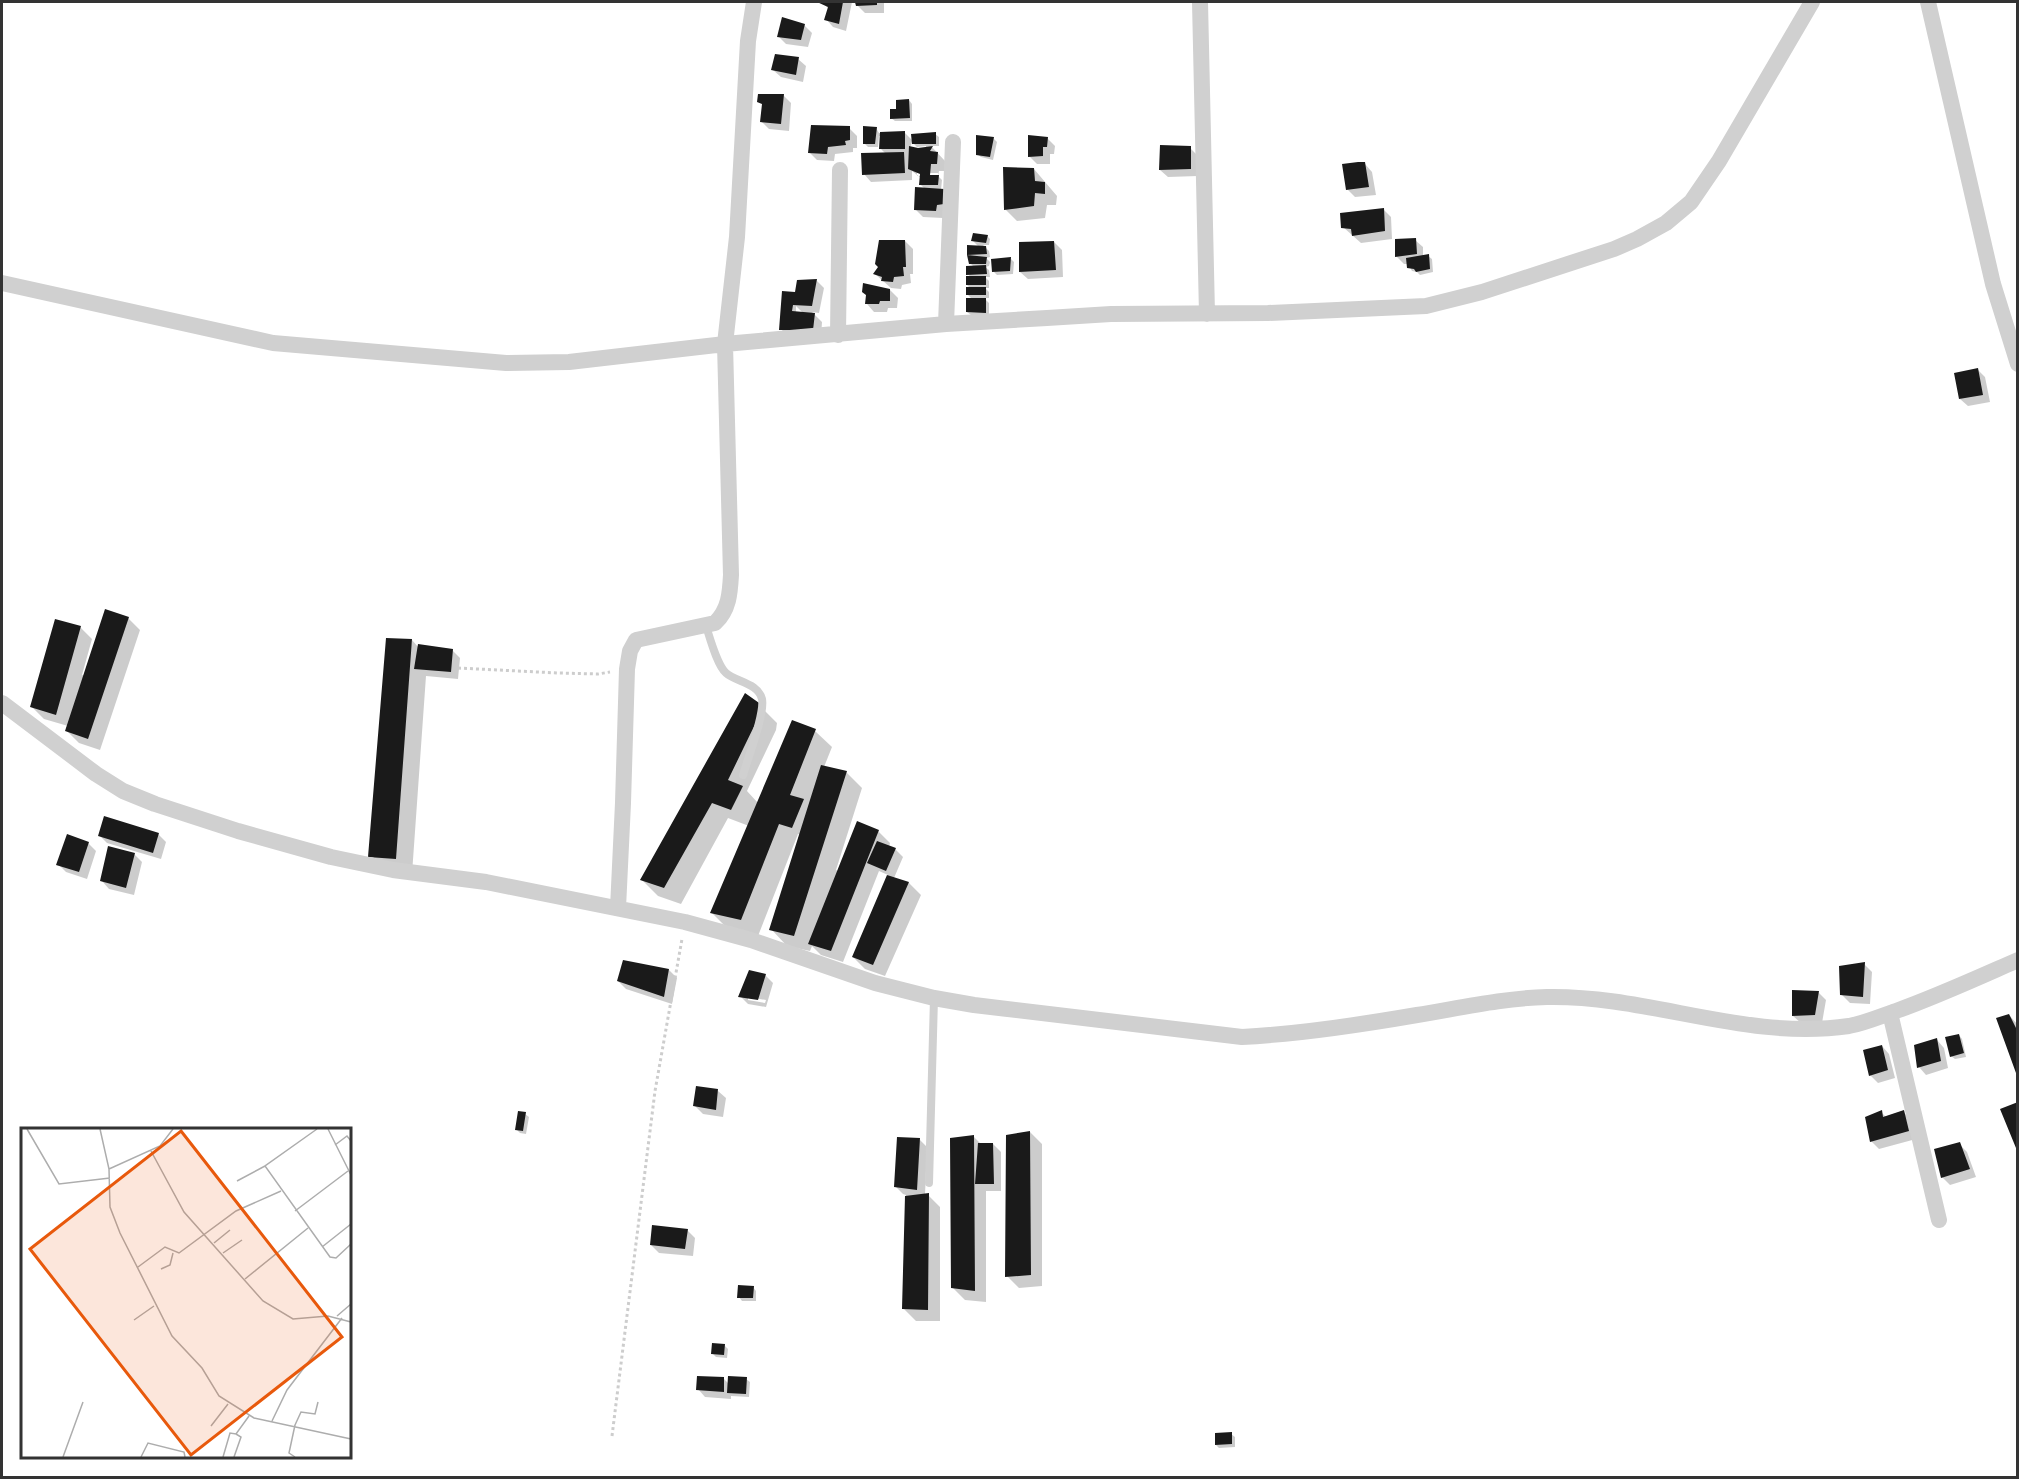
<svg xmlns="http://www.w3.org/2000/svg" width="2019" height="1479" font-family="'PT Sans Narrow',sans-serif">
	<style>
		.shadow { fill: #0003; fill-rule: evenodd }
		.building { fill: #1a1a1a }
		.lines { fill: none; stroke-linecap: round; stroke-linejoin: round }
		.path { stroke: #cdcdcd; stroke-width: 3; stroke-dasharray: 3 3; stroke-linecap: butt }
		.lane { stroke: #d0d0d0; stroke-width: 8 }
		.street { stroke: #d0d0d0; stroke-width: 16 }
		.inset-road { fill: none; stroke: #adadad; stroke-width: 1.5 }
		.view { fill: #e8590c; fill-opacity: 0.15; stroke: #e8590c; stroke-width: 3 }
		.inset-edge { fill: none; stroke: #333; stroke-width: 3 }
	</style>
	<rect width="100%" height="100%" fill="#fff"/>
	<path class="shadow" d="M 822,2 L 852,2 L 846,31 L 833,27 L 826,19 L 829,9 Z
		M 854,2 L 884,2 L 884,13 L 865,13 Z
		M 804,25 L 812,33 L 808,47 L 786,44 L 778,36 Z
		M 798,59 L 806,66 L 803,82 L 781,77 L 773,70 Z
		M 783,95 L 791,103 L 789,131 L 769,129 L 761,121 L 764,106 L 759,101 Z
		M 909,100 L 912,104 L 912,121 L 895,121 L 891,118 Z
		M 849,128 L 857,136 L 857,148 L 853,148 L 853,152 L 835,154 L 834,161 L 817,160 L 809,152 Z
		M 876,128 L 879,133 L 904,132 L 913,141 L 935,134 L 939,137 L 939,146 L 931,146 L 945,161 L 945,171 L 939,171 L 938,176 L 942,180 L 941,190 L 944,190 L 943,218 L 923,217 L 915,209 L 925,189 L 920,184 L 921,178 L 912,171 L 912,180 L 871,182 L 864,174 L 886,154 L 881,149 L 881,136 L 879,136 L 878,147 L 868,147 L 864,143 ZM 912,142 L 917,147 L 926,146 L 926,149 L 910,148 ZM 917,173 L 938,173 L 938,176 L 917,176 Z
		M 993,138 L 997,142 L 993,160 L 981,157 L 977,154 Z
		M 1047,138 L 1055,146 L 1054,154 L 1050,154 L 1050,164 L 1037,164 L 1029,156 Z
		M 1190,148 L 1198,156 L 1198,176 L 1168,177 L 1160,170 Z
		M 1365,164 L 1372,172 L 1376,195 L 1355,197 L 1347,189 Z
		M 1034,169 L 1057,196 L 1056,205 L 1047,205 L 1045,218 L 1017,221 L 1005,209 Z
		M 1383,209 L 1391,217 L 1392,239 L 1361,243 L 1343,227 Z
		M 987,236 L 990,239 L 989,245 L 983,245 L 989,251 L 990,257 L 986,258 L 990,262 L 989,266 L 985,267 L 989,270 L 990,277 L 985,277 L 989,281 L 989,288 L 985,288 L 989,292 L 989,298 L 984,298 L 989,303 L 989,316 L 971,315 L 967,312 L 973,300 L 968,295 L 971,289 L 967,285 L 971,278 L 968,274 L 974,267 L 970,263 L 969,246 L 979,247 L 973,241 Z
		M 1415,240 L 1423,247 L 1423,257 L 1428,256 L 1432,259 L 1433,272 L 1420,275 L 1417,272 L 1412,271 L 1408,264 L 1404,264 L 1396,256 Z
		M 905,241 L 913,249 L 913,274 L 910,274 L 911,283 L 902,285 L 901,289 L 891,288 L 875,274 Z
		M 1054,242 L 1062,250 L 1063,277 L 1028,279 L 1020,272 Z
		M 1011,259 L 1014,262 L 1013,274 L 997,275 L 994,272 Z
		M 816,280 L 824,288 L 819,313 L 812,312 L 822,322 L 821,337 L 788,337 L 781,329 L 794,293 ZM 796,306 L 804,314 L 796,313 Z
		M 890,290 L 898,298 L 897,308 L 888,308 L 887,312 L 874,312 L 867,304 L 867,296 Z
		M 1978,370 L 1985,377 L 1990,402 L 1968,406 L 1960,399 Z
		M 128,618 L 140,630 L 100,750 L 79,743 L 67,731 L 68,726 L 44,719 L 32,707 L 80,627 L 92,639 L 82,675 L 85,676 Z
		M 412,640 L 419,648 L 452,650 L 460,658 L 458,679 L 426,676 L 412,874 L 370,856 Z
		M 761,707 L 777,723 L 776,730 L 747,791 L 758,803 L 793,722 L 815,731 L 832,747 L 824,767 L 846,772 L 862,788 L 836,870 L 838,871 L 878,831 L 890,843 L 889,847 L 895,849 L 903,857 L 894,878 L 909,883 L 921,895 L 885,976 L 865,969 L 853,957 L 888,875 L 879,871 L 843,962 L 821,955 L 812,946 L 810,951 L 787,946 L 771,929 L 801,835 L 798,834 L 758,936 L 728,929 L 712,913 L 749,826 L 728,818 L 681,904 L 658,896 L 642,880 Z
		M 158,834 L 166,842 L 161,859 L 107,843 L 99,835 Z
		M 88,843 L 96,851 L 87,879 L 66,872 L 58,864 Z
		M 134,854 L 142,862 L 134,895 L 109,889 L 102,881 Z
		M 1864,964 L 1872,972 L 1870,1004 L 1850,1003 L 1842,995 Z
		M 669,970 L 677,978 L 672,1004 L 626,989 L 618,981 Z
		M 765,975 L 773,983 L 766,1007 L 748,1004 L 740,996 ZM 748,997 L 766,1000 L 765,1003 L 748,1000 Z
		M 1818,992 L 1826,1000 L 1822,1023 L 1801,1023 L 1793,1016 Z
		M 2009,1015 L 2018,1025 L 2018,1072 L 2017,1072 Z
		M 1959,1035 L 1962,1039 L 1966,1057 L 1955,1059 L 1951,1056 Z
		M 1937,1040 L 1944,1048 L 1948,1068 L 1926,1075 L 1919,1067 L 1915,1047 Z
		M 1882,1046 L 1889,1054 L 1895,1078 L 1878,1083 L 1870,1075 Z
		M 718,1091 L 726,1098 L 723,1117 L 703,1114 L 695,1106 Z
		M 1881,1112 L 1887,1118 L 1903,1112 L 1911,1119 L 1916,1139 L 1879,1149 L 1871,1141 Z
		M 525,1114 L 529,1117 L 526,1134 L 520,1133 L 517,1130 Z
		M 1030,1132 L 1042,1144 L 1042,1286 L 1019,1288 L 1007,1276 Z
		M 974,1137 L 981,1144 L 993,1144 L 1001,1152 L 1001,1191 L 986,1191 L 986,1302 L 965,1300 L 953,1288 Z
		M 920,1140 L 927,1147 L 925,1195 L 928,1195 L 940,1207 L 940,1321 L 916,1321 L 904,1309 L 906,1195 L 903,1194 L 895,1186 Z
		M 1959,1144 L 1967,1152 L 1976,1177 L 1950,1185 L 1942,1177 Z
		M 687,1230 L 695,1238 L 693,1256 L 659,1253 L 651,1245 Z
		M 753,1287 L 756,1291 L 756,1301 L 742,1301 L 739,1297 Z
		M 724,1345 L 728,1349 L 727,1358 L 716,1357 L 713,1354 Z
		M 724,1379 L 729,1384 L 746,1379 L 750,1382 L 749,1397 L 731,1396 L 731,1399 L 705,1397 L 698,1389 Z
		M 1231,1434 L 1235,1437 L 1235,1447 L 1219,1448 L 1216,1445 Z"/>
	<path class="building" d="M 817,2 L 843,2 L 839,24 L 824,20 L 828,7 Z
		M 855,2 L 877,2 L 877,5 L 856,6 Z
		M 782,17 L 805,24 L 801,40 L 777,37 Z
		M 775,54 L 799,57 L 796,75 L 771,70 Z
		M 758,94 L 784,94 L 781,124 L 760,122 L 762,104 L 757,102 Z
		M 909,99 L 910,118 L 890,119 L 890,109 L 896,109 L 896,100 Z
		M 811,125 L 850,126 L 850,140 L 845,141 L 846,145 L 828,147 L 827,154 L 808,153 Z
		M 863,126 L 877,127 L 875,144 L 863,144 Z
		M 905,131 L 905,149 L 879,149 L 880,132 Z
		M 936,132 L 936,144 L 912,144 L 911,134 Z
		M 976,135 L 994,137 L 990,157 L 976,155 Z
		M 1028,135 L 1048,137 L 1047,147 L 1043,147 L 1043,156 L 1028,157 Z
		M 1160,145 L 1191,146 L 1191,169 L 1159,170 Z
		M 909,146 L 918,148 L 933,146 L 930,151 L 938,152 L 937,164 L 931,164 L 930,175 L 939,175 L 938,185 L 919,185 L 920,174 L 908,169 Z
		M 904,152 L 905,173 L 862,175 L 861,153 Z
		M 1358,162 L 1365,162 L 1369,187 L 1346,190 L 1342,164 Z
		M 1003,167 L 1034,168 L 1035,181 L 1045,182 L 1045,194 L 1035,193 L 1034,206 L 1004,210 Z
		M 915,187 L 944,189 L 944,204 L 937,205 L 936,211 L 914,210 Z
		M 1384,208 L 1385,231 L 1352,236 L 1351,229 L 1341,228 L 1340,213 Z
		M 973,233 L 988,235 L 986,243 L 971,241 Z
		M 1416,238 L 1417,254 L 1395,257 L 1395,239 Z
		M 879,240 L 905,240 L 906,267 L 903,267 L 904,276 L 894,277 L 893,282 L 881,281 L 882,277 L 873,274 L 878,267 L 875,264 Z
		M 1054,241 L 1056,270 L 1019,272 L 1019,242 Z
		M 967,245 L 986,246 L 987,254 L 967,255 Z
		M 1429,254 L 1430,269 L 1416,272 L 1414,269 L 1407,268 L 1406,258 Z
		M 967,255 L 987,257 L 986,264 L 969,264 Z
		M 1011,257 L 1010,271 L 992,272 L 991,259 Z
		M 986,265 L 987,274 L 966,275 L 966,266 Z
		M 966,276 L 986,276 L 986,285 L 966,285 Z
		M 817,279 L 812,306 L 793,305 L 792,311 L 815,313 L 813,330 L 779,330 L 782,291 L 795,292 L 797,280 Z
		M 863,283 L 890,289 L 890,301 L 880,301 L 879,304 L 865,304 L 866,295 L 862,292 Z
		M 966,287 L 986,287 L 986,295 L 966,295 Z
		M 966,298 L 986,298 L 986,313 L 966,312 Z
		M 1978,368 L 1983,395 L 1959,399 L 1954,373 Z
		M 105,609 L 129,617 L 88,739 L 65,731 Z
		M 55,619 L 81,626 L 56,715 L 30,707 Z
		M 386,638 L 412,639 L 396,859 L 368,857 Z
		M 418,644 L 453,649 L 451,672 L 414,669 Z
		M 745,693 L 762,705 L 760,714 L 728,780 L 743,786 L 731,810 L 712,803 L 664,888 L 640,880 Z
		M 792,720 L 816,729 L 790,795 L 804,799 L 792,828 L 779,824 L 741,920 L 710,913 Z
		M 821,765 L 847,771 L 794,936 L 769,930 Z
		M 104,816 L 159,833 L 153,853 L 98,836 Z
		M 857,821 L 879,830 L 831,951 L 808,944 Z
		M 67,834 L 89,842 L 79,872 L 56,865 Z
		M 877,841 L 896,848 L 886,871 L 867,863 Z
		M 108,846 L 135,853 L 126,888 L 100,881 Z
		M 887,875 L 909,882 L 873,965 L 852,957 Z
		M 623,960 L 669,969 L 664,997 L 617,981 Z
		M 1865,962 L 1863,997 L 1840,995 L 1839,966 Z
		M 749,970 L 766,974 L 758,1000 L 738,997 Z
		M 1792,990 L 1819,991 L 1815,1015 L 1792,1016 Z
		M 2009,1014 L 2018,1032 L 2018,1072 L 2016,1073 L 1996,1018 Z
		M 1959,1034 L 1964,1053 L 1950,1057 L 1945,1037 Z
		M 1937,1038 L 1941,1061 L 1917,1068 L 1914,1045 Z
		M 1882,1045 L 1888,1070 L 1869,1076 L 1863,1050 Z
		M 696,1086 L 718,1089 L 716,1110 L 693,1106 Z
		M 2018,1102 L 2018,1147 L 2016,1148 L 2000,1109 Z
		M 1882,1110 L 1883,1117 L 1904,1110 L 1909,1131 L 1870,1142 L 1865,1117 Z
		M 518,1111 L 526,1112 L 523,1131 L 515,1130 Z
		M 1030,1131 L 1031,1275 L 1005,1277 L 1006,1135 Z
		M 974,1135 L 975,1291 L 951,1288 L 950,1138 Z
		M 897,1137 L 920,1138 L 917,1190 L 894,1187 Z
		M 1960,1142 L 1970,1169 L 1941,1178 L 1934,1149 Z
		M 978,1143 L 993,1143 L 994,1184 L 975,1184 Z
		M 929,1193 L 928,1310 L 902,1309 L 905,1196 Z
		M 652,1225 L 688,1229 L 685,1249 L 650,1245 Z
		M 738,1285 L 754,1286 L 753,1298 L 737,1298 Z
		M 712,1343 L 725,1344 L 724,1355 L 711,1354 Z
		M 697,1376 L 724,1377 L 724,1392 L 696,1390 Z
		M 728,1376 L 747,1377 L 746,1394 L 727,1393 Z
		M 1232,1432 L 1232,1444 L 1215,1445 L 1215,1433 Z"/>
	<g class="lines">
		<path class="path" d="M 458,668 L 558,673 L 598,674 L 610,672
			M 612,1436 L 655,1091 L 682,939"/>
		<path class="lane" d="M 706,626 C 710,638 717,665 726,673 C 736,682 758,683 762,699 C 765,714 748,758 743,775
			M 929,1183 L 934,998"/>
		<path class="street" d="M 1200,2 L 1207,314
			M 1928,2 L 1993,284 L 2018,364
			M 2,283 L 273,343 L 506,363 L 569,362 L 725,344 L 946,324 L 1047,318 L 1111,314 L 1268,313 L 1426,306 L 1482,292 L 1614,249 L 1637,239 L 1666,223 L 1691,202 L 1719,161 L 1812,2
			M 946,324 L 953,142
			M 838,335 L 840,170
			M 2,703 L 96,774 L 123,791 L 155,804 L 238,831 L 331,857 L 393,870 L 486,882 L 685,922 L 751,940 L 875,983 L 934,998 L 974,1005 L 1242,1037 C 1301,1034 1359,1025 1417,1015 C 1460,1008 1504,998 1547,997 C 1649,995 1746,1041 1849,1026 C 1865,1023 1881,1016 1896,1011 C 1938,996 1977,978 2018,960
			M 618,908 L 623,803 L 627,669 L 630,651 L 636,640 L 715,623 C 729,610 730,593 731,575 L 725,344 L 737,237 L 748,41 L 754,2
			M 1890,1013 L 1939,1220"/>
	</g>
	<g transform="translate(21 1128)">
		<rect width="330" height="330" fill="#fff"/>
		<path class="inset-road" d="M 6,1 L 38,56 L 89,50M 79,1 L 88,41 L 89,79 L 99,105 L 151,208 L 181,240 L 198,268 L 233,290 L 330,311M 296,1 L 244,38 L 309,129 L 315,130 L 330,116M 307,1 L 330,47M 314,17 L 326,8 L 330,13M 130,23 L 163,84 L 242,173 L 272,191 L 307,188 L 330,194M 88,41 L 139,18 L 152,1M 216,53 L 244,38M 274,83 L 327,43M 193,115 L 209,102M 301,119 L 330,96M 202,125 L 221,112M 117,139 L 144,119 L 158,125 L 215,83 L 260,63M 140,141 L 149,137 L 152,125M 224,151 L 287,100M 316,188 L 330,176M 113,192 L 133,178M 251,293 L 266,262 L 321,190M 274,297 L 280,284 L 294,286 L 297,274M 190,298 L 207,276M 42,329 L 62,274M 120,329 L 127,315 L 163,324 L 164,329M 202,329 L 209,305 L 215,306 L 228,288M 213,329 L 220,309 L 215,306M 274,329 L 268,325 L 274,297"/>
		<path class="view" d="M 160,3 L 321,209 L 170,327 L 9,121 Z"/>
		<rect width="330" height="330" class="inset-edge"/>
	</g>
	<rect width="2019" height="1479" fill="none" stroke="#333333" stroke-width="6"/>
</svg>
